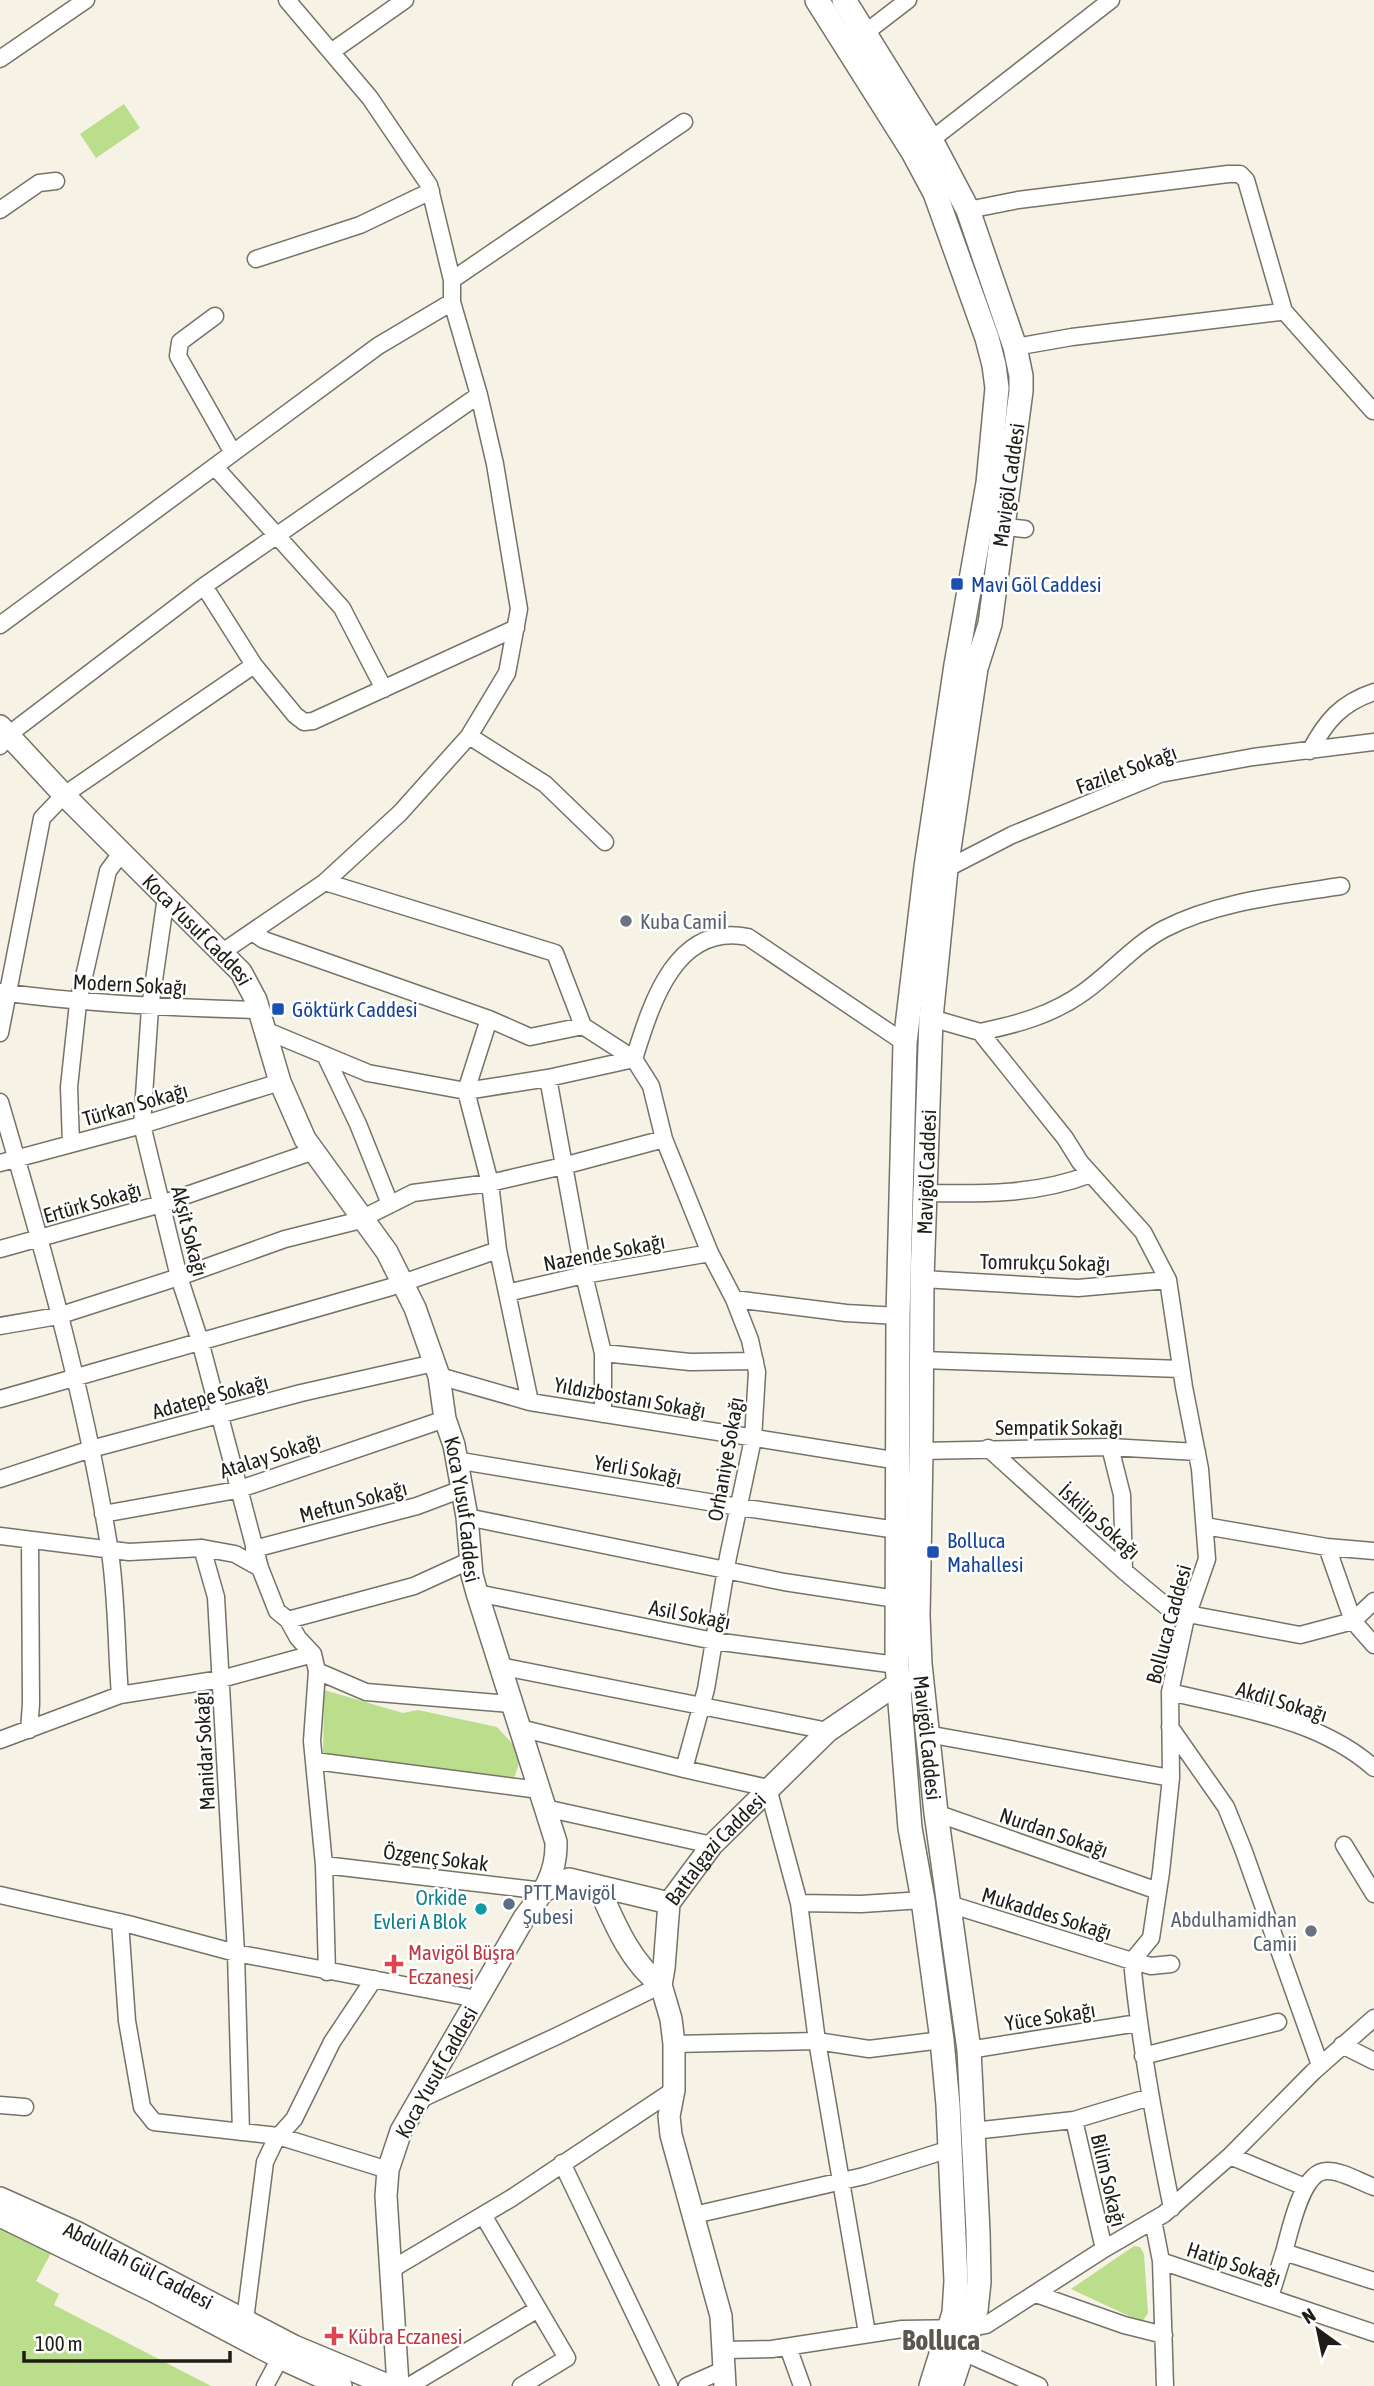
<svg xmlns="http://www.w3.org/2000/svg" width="1374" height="2386" font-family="'Asap Condensed',sans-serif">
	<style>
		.green { fill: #bbde8c }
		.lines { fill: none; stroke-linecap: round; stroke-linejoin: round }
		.minor-casing { stroke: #767267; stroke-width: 19 }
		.tertiary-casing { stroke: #767267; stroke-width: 24 }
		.secondary-casing { stroke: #767267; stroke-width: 26 }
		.minor { stroke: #fff; stroke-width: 16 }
		.tertiary { stroke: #fff; stroke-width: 21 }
		.secondary { stroke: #fff; stroke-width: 23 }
		.transit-dot { fill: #1a4fb4; stroke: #fff; stroke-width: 2.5 }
		.worship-dot { fill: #6b7280; stroke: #fff; stroke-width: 2.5 }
		.service-dot { fill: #5c6f8a; stroke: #fff; stroke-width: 2.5 }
		.culture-dot { fill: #0f9aa8; stroke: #fff; stroke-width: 2.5 }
		.health-dot { fill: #e0444e; stroke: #fff; stroke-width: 2.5 }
		.labels { text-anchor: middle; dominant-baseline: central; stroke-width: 5; stroke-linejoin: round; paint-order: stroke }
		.street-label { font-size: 21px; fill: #1e1d18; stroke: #fff }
		.transit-label { font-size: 21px; fill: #164399; stroke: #fff; text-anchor: start }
		.worship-label { font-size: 21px; fill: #5b616d; stroke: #fff; text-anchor: start }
		.service-label { font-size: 21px; fill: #4e5e75; stroke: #fff; text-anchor: start }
		.culture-label { font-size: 21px; fill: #0d838f; stroke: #fff; text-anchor: end }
		.health-label { font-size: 21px; fill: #be3a42; stroke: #fff; text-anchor: start }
		.district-label { font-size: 28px; font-weight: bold; fill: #5a574c; stroke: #fff }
	</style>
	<rect width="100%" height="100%" fill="#f6f2e5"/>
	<path class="green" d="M 124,104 L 140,128 L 96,158 L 80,134 Z
		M 324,1690 L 403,1713 L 418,1710 L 497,1727 L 518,1750 L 519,1763 L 515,1776 L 505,1783 L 323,1753 Z
		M 0,2228 L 51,2253 L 36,2281 L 59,2294 L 54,2305 L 211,2386 L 0,2386 Z
		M 1134,2246 L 1140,2247 L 1144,2254 L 1148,2313 L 1142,2322 L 1071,2289 Z"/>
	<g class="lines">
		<g class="minor-casing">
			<path id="minor" d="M 865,33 L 908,0
				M 331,52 L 405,0
				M 0,59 L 86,0
				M 931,140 L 1111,0
				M 0,210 L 39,183 L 56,181
				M 968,210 L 1018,200 L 1228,174 L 1240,174 L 1246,180 L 1283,308 L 1280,312 L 1072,337 L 1015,347
				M 256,259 L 360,225 L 431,191
				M 452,280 L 684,122
				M 1283,310 L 1373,411
				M 215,316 L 180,342 L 178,356 L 233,453
				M 215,467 L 342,608 L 384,689
				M 994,526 L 1025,529
				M 204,586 L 254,665 L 295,715 L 304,722 L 313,721 L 516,628
				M 0,625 L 378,346 L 452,302
				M 469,736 L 545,784 L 605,842
				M 0,746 L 8,735 L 204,586 L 479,395
				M 1310,751 C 1326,721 1341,703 1374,692
				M 946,869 L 1012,835 L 1160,774 L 1253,757 L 1374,742
				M 325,882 L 555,953 L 583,1026 L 634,1059 C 651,1005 675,922 748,937 L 905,1043
				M 166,897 L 150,1008 L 142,1125 L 179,1277 L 200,1341 L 260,1568
				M 252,932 L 264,940 L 489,1019 L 530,1037 L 583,1026
				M 221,953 L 325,882 L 400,813 L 469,736 L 507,673 L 519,609 L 495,464 L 479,395 L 452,302 L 452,280 L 429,185 L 370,98 L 287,0
				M 0,992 C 86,1004 172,1008 259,1010
				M 931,1018 L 980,1032 L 1065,1138 L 1080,1162 L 1143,1232 L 1168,1280 L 1184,1387 L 1200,1469 L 1207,1559 L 1185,1622 L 1170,1692 L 1171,1778 L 1161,1872 L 1151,1938 L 1132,1961 C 1140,2045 1155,2126 1172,2208
				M 489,1019 L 466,1091 L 490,1183 L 498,1250 L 530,1402
				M 267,1031 L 368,1073 L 466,1091 L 548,1078 L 634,1059 L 651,1086 L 664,1139 L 710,1253 L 734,1299 L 750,1340 L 757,1372 L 753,1439 L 728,1557 L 706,1689 L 684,1769
				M 980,1032 C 1018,1024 1052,1015 1084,992 C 1112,972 1134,945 1164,929 C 1218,901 1283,895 1341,886
				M 0,1033 L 42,818 L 64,795 L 254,665
				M 325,1055 L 358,1124 L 390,1204
				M 548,1078 L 584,1275 L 603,1353 L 603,1414
				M 0,1102 C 43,1248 85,1396 109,1546 C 117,1594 116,1646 120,1695
				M 71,1144 L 69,1087 L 78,1003 L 108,871 L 122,852
				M 0,1163 L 142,1125 L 280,1082
				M 925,1193 C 982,1194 1037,1195 1091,1174
				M 0,1249 L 161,1204 L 314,1151
				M 922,1279 L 1078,1288 L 1168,1280
				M 507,1293 L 584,1275 L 710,1253
				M 734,1299 L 846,1313 L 898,1316
				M 0,1326 L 58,1316 L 179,1277 L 285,1239 L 357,1221 L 413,1193 L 490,1183 L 563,1166 L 664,1139
				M 603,1353 L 690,1362 L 755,1361
				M 922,1360 L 1181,1369
				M 439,1376 L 530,1402 L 899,1461
				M 0,1399 L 391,1287 L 498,1250
				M 1110,1447 L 1122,1495 L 1124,1571
				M 988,1448 L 1124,1571 L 1185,1622
				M 921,1451 L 1110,1447 L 1197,1452
				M 455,1460 L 739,1507 L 897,1530
				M 0,1479 L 91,1449 L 301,1393 L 434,1363
				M 103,1514 L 237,1490 L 445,1419
				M 467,1517 L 784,1582 L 896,1599
				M 1205,1526 L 1327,1547 L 1374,1551
				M 0,1536 L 129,1552 L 202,1548 L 235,1554 L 260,1568 L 277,1611 L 288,1620 L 298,1638 L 313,1654 L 317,1671 L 366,1692 L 511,1704
				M 1327,1547 L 1353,1621 L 1374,1645
				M 202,1548 L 216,1597 L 236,1953 L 241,2132
				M 254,1549 L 417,1506 L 462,1489
				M 477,1593 L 714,1641 L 897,1665
				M 1188,1614 L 1300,1635 L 1353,1621 L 1374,1601
				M 288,1620 L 414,1586 L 471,1560
				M 499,1666 L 828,1731
				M 317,1671 L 312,1741 L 324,1865 L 327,1972
				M 1170,1692 C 1240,1709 1319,1719 1374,1768
				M 1170,1727 L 1226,1807 L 1243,1849 L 1320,2065
				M 520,1728 L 684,1769 L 768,1788 L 799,1903 L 817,2041 L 867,2333
				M 29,1730 L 31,1704 L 30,1540
				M 927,1734 L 1171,1778
				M 0,1740 L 120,1695 L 221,1679 L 313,1654
				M 315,1761 L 539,1790
				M 545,1808 L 712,1845
				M 936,1813 L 1158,1891
				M 1344,1845 L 1374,1894
				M 324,1865 L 544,1891
				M 0,1895 L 128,1924 L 236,1953 L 477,1999
				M 799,1903 L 861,1904 L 923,1900
				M 949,1904 L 1132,1961 L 1151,1966 L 1171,1964
				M 120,1922 L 127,2021 L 142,2107 L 154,2122 L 278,2136 L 388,2170
				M 674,2044 L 817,2041 L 869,2049 L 942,2040
				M 1342,2045 L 1374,2061
				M 969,2050 L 1138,2023
				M 1143,2056 L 1278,2022
				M 419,2100 L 557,2036 L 661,1985
				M 0,2105 L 25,2107
				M 1074,2120 L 1104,2249
				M 973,2131 L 1074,2120 L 1150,2097
				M 1230,2156 L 1305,2187
				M 562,2163 L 669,2386
				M 483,2215 L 567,2358 L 521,2386
				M 694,2215 L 864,2176 L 950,2149
				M 1153,2220 L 1161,2261 L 1165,2386
				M 1284,2252 C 1290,2232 1301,2172 1326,2171 C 1341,2170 1360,2182 1374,2187
				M 1161,2261 L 1374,2333
				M 392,2269 L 510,2199 L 674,2090
				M 1036,2294 L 1124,2325 L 1164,2335
				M 1270,2297 L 1284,2252 L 1374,2281
				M 245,2320 L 265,2162 L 276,2139 L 294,2119 L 332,2042 L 374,1979
				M 788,2347 L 802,2386
				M 723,2350 L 772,2349 L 902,2329 L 971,2328 L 986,2325 L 1104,2249 L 1164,2214 L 1230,2156 L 1313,2072 L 1374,2018
				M 963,2352 L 1039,2386
				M 265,2386 L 280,2358
				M 409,2386 L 538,2309
				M 687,2386 L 723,2370"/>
		</g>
		<g class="tertiary-casing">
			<g id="tertiary">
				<path id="s1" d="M 0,726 L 64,795 L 241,972 L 256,1000 L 280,1082 L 305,1139 L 387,1252 L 415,1308 L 439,1376 L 445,1419 L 454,1445 L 467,1517 L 472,1575 L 477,1593 L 556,1842 C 557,1874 543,1893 524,1918 L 401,2131 L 388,2170 L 386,2196 L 398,2385"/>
				<path d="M 599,1888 C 614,1922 630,1962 661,1985"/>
				<path d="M 544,1891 L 569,1879 L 669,1903"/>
				<path id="s2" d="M 0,2198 L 76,2232 L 294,2346 L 390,2386"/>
				<path d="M 0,2216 L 151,2290 L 280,2358 L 341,2386"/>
				<path id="s3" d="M 725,2386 L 721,2316 L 671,2135 L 669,2116 L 674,2090 L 674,2044 L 671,2019 L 661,1985 L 664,1968 L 669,1903 L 712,1845 L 828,1731 L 897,1684 L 913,1681"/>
			</g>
		</g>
		<g class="secondary-casing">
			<g id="secondary">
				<path d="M 817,0 L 913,152 L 935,193 L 987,338 L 994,365 L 997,388 L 988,483 L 956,665 L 926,867 L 905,1043 L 898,1316 L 897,1665 L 910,1828 L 923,1900 L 942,2040 L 948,2105 L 956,2281 L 954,2313 L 931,2386"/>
				<path id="s4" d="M 844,0 L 931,140 L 968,210 L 1015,347 L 1021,376 L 1021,391 L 990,624 L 976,668 L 946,869 L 931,1018 L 922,1279 L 921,1451 L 918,1616 L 920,1664 L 936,1813 L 969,2050 L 978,2232 L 979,2282 L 976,2310 L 951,2386"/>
			</g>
		</g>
		<use href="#minor" class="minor"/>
		<use href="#tertiary" class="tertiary"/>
		<use href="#secondary" class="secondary"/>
	</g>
	<g class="transit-dot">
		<rect x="950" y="577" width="14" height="14" rx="3.5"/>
		<rect x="271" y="1002" width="14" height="14" rx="3.5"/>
		<rect x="926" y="1545" width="14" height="14" rx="3.5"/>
	</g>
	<g class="worship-dot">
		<circle cx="626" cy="921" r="7"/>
		<circle cx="1311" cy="1931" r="7"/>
	</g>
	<circle class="service-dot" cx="509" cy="1904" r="7"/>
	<circle class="culture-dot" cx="481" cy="1909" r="7"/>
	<g class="health-dot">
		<path d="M390.5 1953.5h7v7h7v7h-7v7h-7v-7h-7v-7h7z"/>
		<path d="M330.5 2325.5h7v7h7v7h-7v7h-7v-7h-7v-7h7z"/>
	</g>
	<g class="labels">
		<g class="street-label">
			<text transform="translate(1008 485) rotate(-82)">Mavigöl Caddesi</text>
			<text transform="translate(1126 769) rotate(-20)">Fazilet Sokağı</text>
			<text stroke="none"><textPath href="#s1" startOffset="284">Koca Yusuf Caddesi</textPath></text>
			<text transform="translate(130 984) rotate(3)">Modern Sokağı</text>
			<text transform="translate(135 1104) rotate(-16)">Türkan Sokağı</text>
			<text transform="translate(926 1172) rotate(-88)">Mavigöl Caddesi</text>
			<text transform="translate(92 1202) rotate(-16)">Ertürk Sokağı</text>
			<text transform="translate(190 1231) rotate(76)">Akşit Sokağı</text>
			<text transform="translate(604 1252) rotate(-11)">Nazende Sokağı</text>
			<text transform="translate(1045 1262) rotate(1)">Tomrukçu Sokağı</text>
			<text transform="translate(210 1396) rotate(-15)">Adatepe Sokağı</text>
			<text transform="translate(630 1397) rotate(10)">Yıldızbostanı Sokağı</text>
			<text x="1059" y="1427">Sempatik Sokağı</text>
			<text transform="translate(270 1455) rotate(-18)">Atalay Sokağı</text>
			<text transform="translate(725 1459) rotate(-80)">Orhaniye Sokağı</text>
			<text transform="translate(638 1469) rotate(10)">Yerli Sokağı</text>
			<text transform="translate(353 1501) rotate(-15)">Meftun Sokağı</text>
			<text stroke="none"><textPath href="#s1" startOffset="934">Koca Yusuf Caddesi</textPath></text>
			<text transform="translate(1100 1521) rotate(42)">İskilip Sokağı</text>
			<text transform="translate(690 1614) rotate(11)">Asil Sokağı</text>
			<text transform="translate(1168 1624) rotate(-75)">Bolluca Caddesi</text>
			<text transform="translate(1282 1701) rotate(17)">Akdil Sokağı</text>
			<text stroke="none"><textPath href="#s4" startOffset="1788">Mavigöl Caddesi</textPath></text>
			<text transform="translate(204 1751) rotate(-93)">Manidar Sokağı</text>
			<text transform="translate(1054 1832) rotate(19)">Nurdan Sokağı</text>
			<text stroke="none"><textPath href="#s3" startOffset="564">Battalgazi Caddesi</textPath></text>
			<text transform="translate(436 1857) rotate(7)">Özgenç Sokak</text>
			<text transform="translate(1047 1913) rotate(17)">Mukaddes Sokağı</text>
			<text transform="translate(1050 2016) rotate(-9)">Yüce Sokağı</text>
			<text transform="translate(436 2072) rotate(-61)">Koca Yusuf Caddesi</text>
			<text transform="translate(1109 2180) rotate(77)">Bilim Sokağı</text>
			<text transform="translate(1234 2263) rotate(18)">Hatip Sokağı</text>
			<text stroke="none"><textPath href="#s2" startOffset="154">Abdullah Gül Caddesi</textPath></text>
		</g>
		<g class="transit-label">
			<text x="971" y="584">Mavi Göl Caddesi</text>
			<text x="292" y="1009">Göktürk Caddesi</text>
			<text x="947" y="1540">Bolluca<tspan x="947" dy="24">Mahallesi</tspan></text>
		</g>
		<g class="worship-label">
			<text x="640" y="921">Kuba Camiİ</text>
			<text x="1297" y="1919" text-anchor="end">Abdulhamidhan<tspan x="1297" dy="24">Camii</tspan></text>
		</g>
		<g class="service-label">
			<text x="523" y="1892">PTT Mavigöl<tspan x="523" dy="24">Şubesi</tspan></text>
		</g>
		<g class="culture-label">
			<text x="467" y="1897">Orkide<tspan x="467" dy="24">Evleri A Blok</tspan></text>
		</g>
		<g class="health-label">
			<text x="408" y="1952">Mavigöl Büşra<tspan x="408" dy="24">Eczanesi</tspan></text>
			<text x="348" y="2336">Kübra Eczanesi</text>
		</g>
		<g class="district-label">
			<text x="941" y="2340">Bolluca</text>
		</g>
	</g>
	<g transform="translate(1318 2330) rotate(327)" stroke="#ffffff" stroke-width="5" paint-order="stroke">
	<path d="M0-5L12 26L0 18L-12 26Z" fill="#1e1d18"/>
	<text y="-10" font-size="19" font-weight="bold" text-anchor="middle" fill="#1e1d18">N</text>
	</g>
	<path d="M24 2351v10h206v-10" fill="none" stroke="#1e1d18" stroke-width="3.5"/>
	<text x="35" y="2351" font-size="21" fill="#1e1d18" stroke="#ffffff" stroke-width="5" paint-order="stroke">100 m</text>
</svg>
